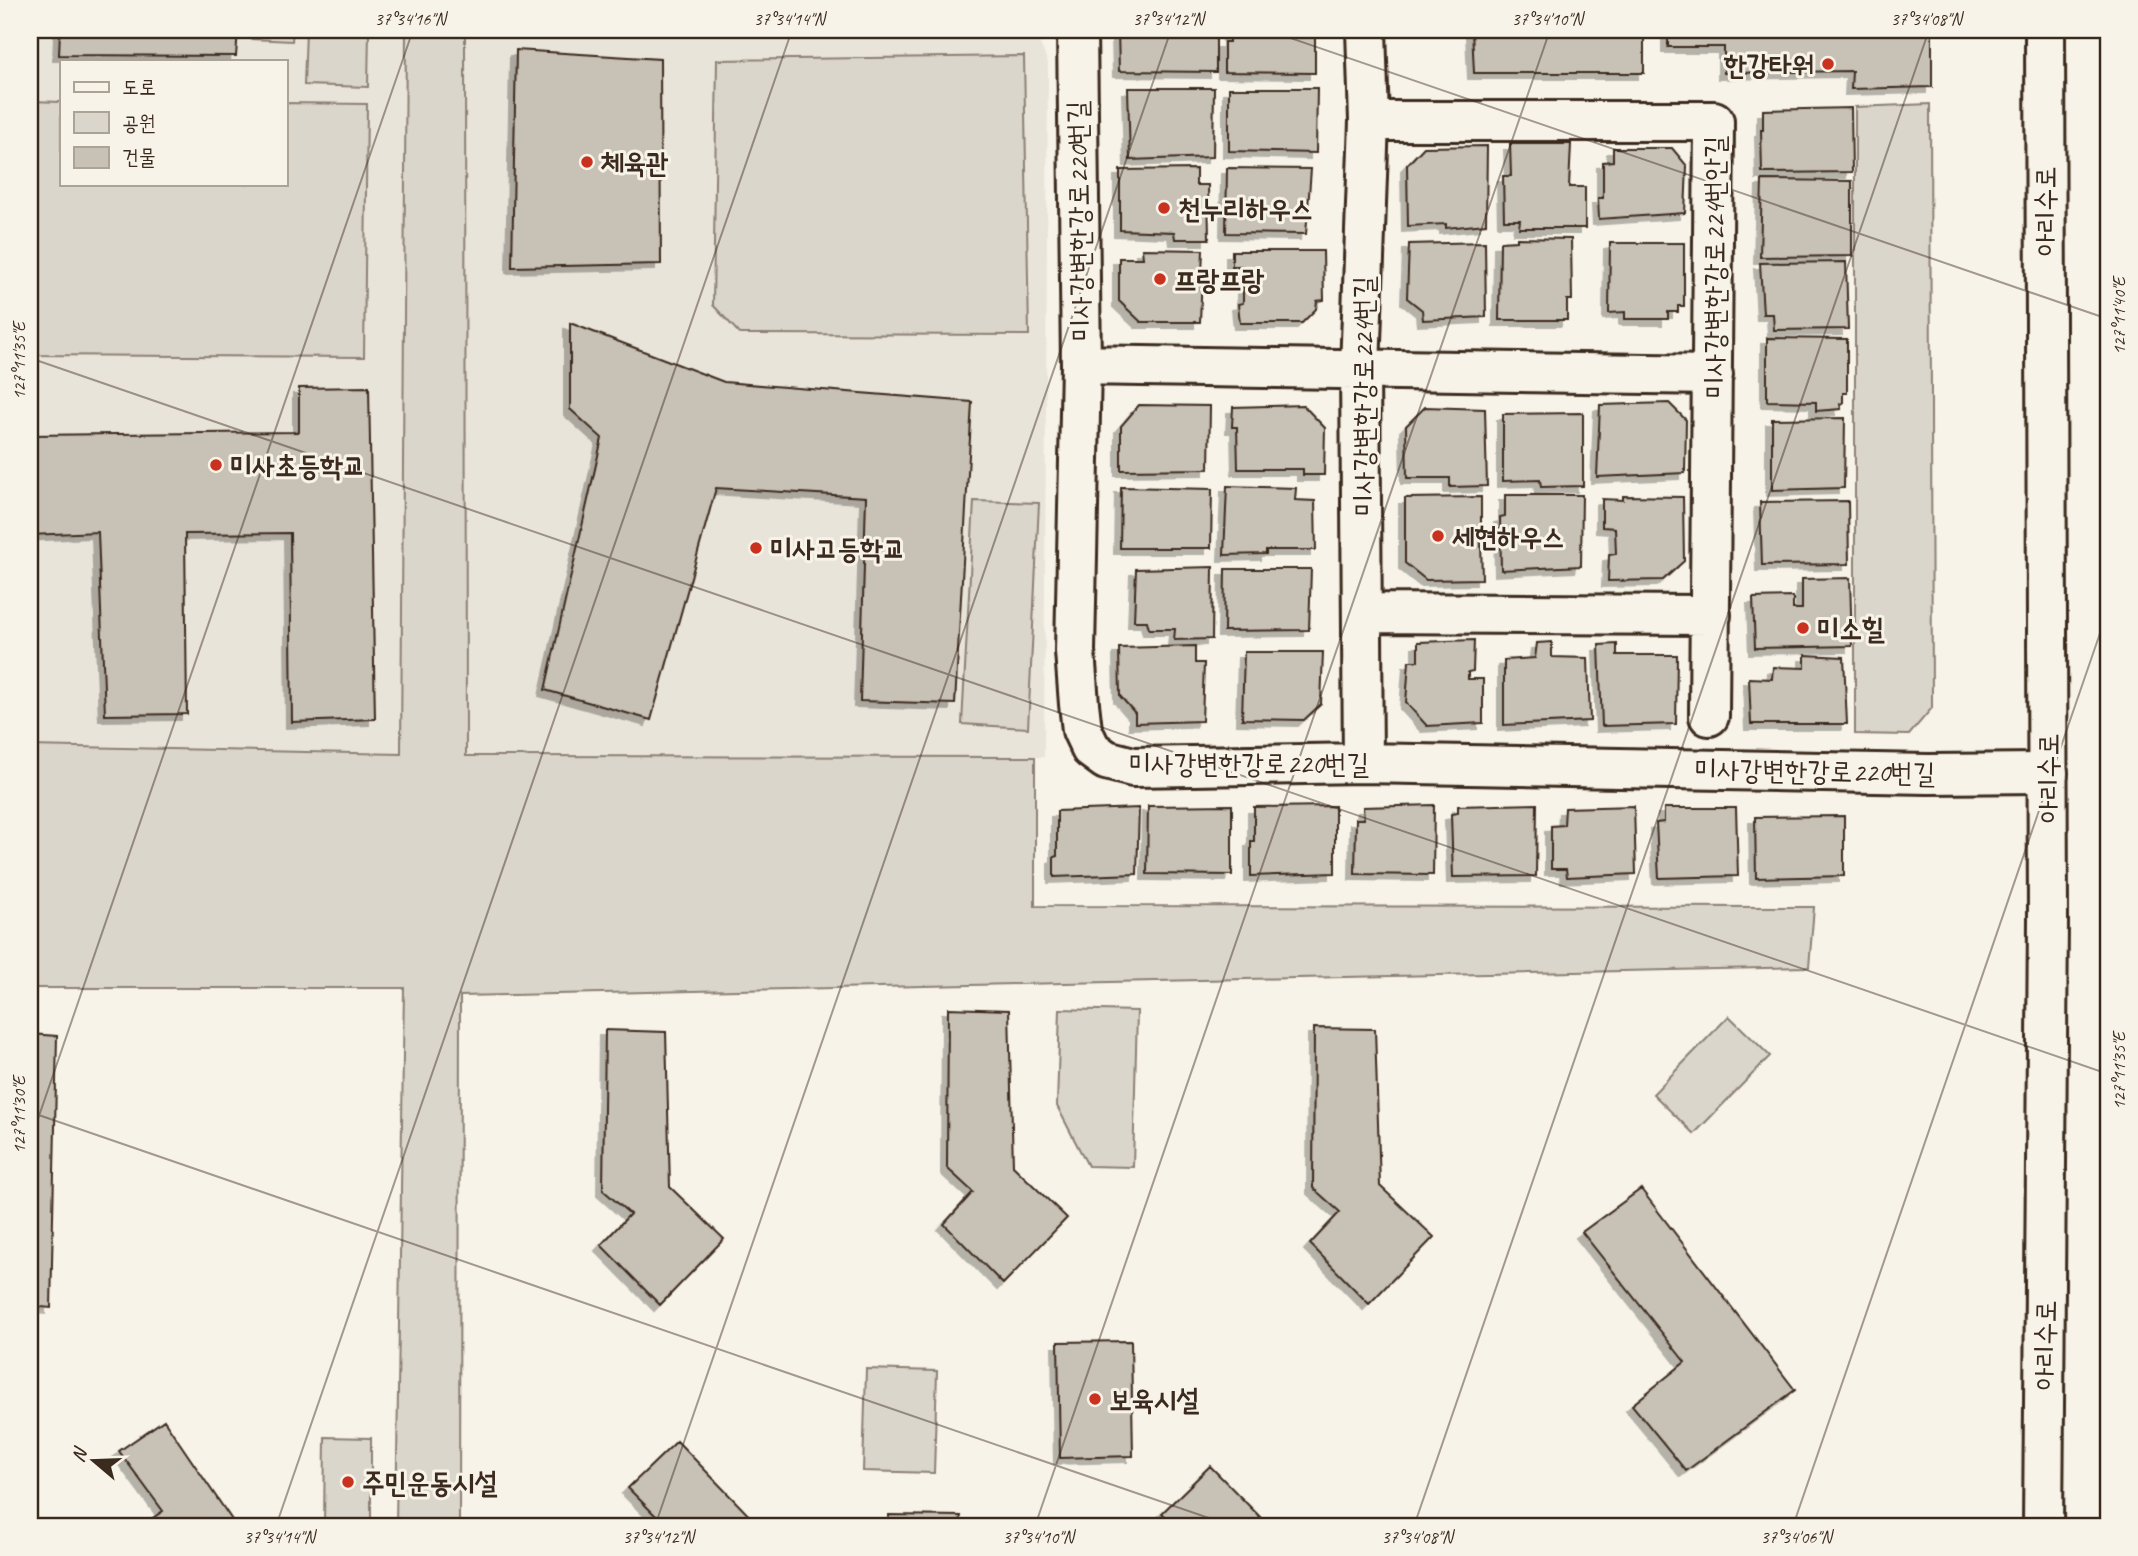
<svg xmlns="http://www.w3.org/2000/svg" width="2138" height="1556" font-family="Caveat,'Poor Story',sans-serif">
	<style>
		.built { fill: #e9e4d9; fill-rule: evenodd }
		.green { fill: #dbd6cb; stroke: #8b8074; stroke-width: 2 }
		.building { fill: #c8c1b6; stroke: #3b2a1e; stroke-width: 2; filter: url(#shadow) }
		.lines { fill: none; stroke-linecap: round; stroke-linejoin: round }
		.minor-casing { stroke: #3b2a1e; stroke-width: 44 }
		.secondary-casing { stroke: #3b2a1e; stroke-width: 44 }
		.minor { stroke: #f7f3e8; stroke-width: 38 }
		.secondary { stroke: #f7f3e8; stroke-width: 38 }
		.ticks { fill: none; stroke: #3b2a1e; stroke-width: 2; stroke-opacity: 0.45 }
		.poi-dot { fill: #c8321e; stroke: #f7f3e8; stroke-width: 2.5 }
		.labels { text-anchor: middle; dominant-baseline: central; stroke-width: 6; stroke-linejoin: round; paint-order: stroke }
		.poi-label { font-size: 28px; font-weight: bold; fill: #3b2a1e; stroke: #f7f3e8; text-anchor: start }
		.street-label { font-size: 28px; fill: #3b2a1e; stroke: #f7f3e8 }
		.neatline { fill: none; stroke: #3b2a1e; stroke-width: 2.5 }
		.ticks-label { font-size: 18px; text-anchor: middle; fill: #3b2a1e }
	</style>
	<defs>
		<filter id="shadow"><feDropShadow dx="-6" dy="6" stdDeviation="0" flood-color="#0004"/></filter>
	</defs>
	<rect width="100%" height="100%" fill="#f7f3e8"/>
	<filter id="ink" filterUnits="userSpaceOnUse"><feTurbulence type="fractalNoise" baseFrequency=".0143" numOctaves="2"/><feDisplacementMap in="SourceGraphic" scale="14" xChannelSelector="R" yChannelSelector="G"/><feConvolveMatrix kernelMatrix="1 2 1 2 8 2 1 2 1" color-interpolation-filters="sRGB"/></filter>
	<g filter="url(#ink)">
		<path class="built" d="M 30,30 L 406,30 L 401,754 L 30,746 ZM 61,61 L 285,61 L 285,184 L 61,184 Z
			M 465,30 L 1018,30 L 1039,41 L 1048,63 L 1044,757 L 466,756 Z"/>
		<path class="green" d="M 252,30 L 293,30 L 292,41 L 251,39 Z
			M 306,30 L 369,30 L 368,87 L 304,85 Z
			M 406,30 L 465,30 L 466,756 L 1035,757 L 1035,906 L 1814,907 L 1809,967 L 460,996 L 459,1526 L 396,1526 L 404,988 L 30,988 L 30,746 L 401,754 Z
			M 1024,56 L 1029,335 L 740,334 L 713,305 L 717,60 Z
			M 30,101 L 61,102 L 61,184 L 285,184 L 285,103 L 367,104 L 364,357 L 30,355 Z
			M 1930,104 L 1932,708 L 1909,735 L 1855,734 L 1855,107 Z
			M 974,501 L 1039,503 L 1028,728 L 962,724 Z
			M 1060,1009 L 1137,1011 L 1133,1167 L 1088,1166 L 1057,1106 Z
			M 1729,1016 L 1770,1056 L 1694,1134 L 1653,1094 Z
			M 866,1369 L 937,1371 L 934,1473 L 863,1471 Z
			M 325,1437 L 371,1438 L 371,1526 L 324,1526 Z"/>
		<path class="building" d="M 60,30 L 238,30 L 236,56 L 59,55 Z
			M 1118,30 L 1216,30 L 1216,72 L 1119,71 Z
			M 1229,30 L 1315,30 L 1315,73 L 1224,72 L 1224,42 L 1229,42 Z
			M 1472,30 L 1644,30 L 1644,73 L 1474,73 Z
			M 1668,30 L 1932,30 L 1932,87 L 1851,89 L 1852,71 L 1724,73 L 1724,47 L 1668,47 Z
			M 516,50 L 660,59 L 661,264 L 512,267 Z
			M 1128,88 L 1214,88 L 1213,157 L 1130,160 Z
			M 1229,88 L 1317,88 L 1316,153 L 1229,151 Z
			M 1851,108 L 1852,172 L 1762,173 L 1761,130 L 1763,130 L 1763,110 Z
			M 1510,144 L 1571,144 L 1569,187 L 1585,187 L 1585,228 L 1519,228 L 1520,220 L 1504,220 L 1503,176 L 1511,176 Z
			M 1487,146 L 1486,224 L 1446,228 L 1446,224 L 1408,226 L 1407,165 L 1424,147 Z
			M 1613,148 L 1672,148 L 1687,166 L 1685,213 L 1599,219 L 1598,198 L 1603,198 L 1603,162 L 1613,161 Z
			M 1227,168 L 1311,169 L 1306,234 L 1226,233 Z
			M 1196,169 L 1196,185 L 1208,185 L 1209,239 L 1175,239 L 1174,232 L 1120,230 L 1120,170 Z
			M 1762,180 L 1852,181 L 1852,256 L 1760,257 Z
			M 1517,238 L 1571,239 L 1572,300 L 1567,300 L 1567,320 L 1499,320 L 1500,242 L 1517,241 Z
			M 1485,242 L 1486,317 L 1423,320 L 1422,310 L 1407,298 L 1409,244 Z
			M 1610,243 L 1684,243 L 1684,306 L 1678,306 L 1678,312 L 1668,312 L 1668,319 L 1625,319 L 1625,312 L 1609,313 Z
			M 1142,249 L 1203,250 L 1200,322 L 1141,322 L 1119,301 L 1119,258 L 1143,258 Z
			M 1232,251 L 1323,251 L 1324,300 L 1317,301 L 1316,309 L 1302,323 L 1240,323 L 1238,304 L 1243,303 L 1243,266 L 1232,266 Z
			M 1846,262 L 1848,329 L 1774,330 L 1773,314 L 1763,314 L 1760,263 Z
			M 570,323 L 724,382 L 972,402 L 955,704 L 860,701 L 866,497 L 716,488 L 651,720 L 545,690 L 602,438 L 570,409 Z
			M 1767,338 L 1847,339 L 1847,393 L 1843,393 L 1843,403 L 1840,404 L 1841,409 L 1816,411 L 1816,402 L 1767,401 Z
			M 369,387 L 375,719 L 292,722 L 290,533 L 185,534 L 187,714 L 105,715 L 98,532 L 30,535 L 30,435 L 299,432 L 299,388 Z
			M 1669,403 L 1686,420 L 1685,473 L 1597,477 L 1600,405 Z
			M 1139,405 L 1210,406 L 1209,469 L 1121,470 L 1121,426 Z
			M 1303,405 L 1325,428 L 1324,475 L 1303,475 L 1303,469 L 1238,469 L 1237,427 L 1232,427 L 1233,407 Z
			M 1425,407 L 1485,409 L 1487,486 L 1450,487 L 1450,478 L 1407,478 L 1406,426 Z
			M 1583,413 L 1583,486 L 1541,487 L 1540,480 L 1503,481 L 1503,414 Z
			M 1845,418 L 1844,488 L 1772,490 L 1772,419 Z
			M 1227,486 L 1296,488 L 1295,500 L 1315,501 L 1316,550 L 1266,550 L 1266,554 L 1224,555 Z
			M 1121,487 L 1212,489 L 1211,548 L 1120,548 Z
			M 1505,495 L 1582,495 L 1581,566 L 1501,570 L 1500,517 L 1505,516 Z
			M 1623,496 L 1683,497 L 1684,561 L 1663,580 L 1608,581 L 1609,555 L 1616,554 L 1615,528 L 1602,527 L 1602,499 L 1623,500 Z
			M 1481,497 L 1481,532 L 1471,532 L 1471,540 L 1481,540 L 1482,579 L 1426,580 L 1405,563 L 1405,498 Z
			M 1848,501 L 1849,564 L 1762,565 L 1760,502 Z
			M 1213,567 L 1212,639 L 1174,640 L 1175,629 L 1149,629 L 1147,621 L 1134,621 L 1136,569 Z
			M 1225,569 L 1311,569 L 1309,630 L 1224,631 Z
			M 1850,578 L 1852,646 L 1755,648 L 1753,598 L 1793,597 L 1793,609 L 1802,609 L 1802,579 Z
			M 1474,640 L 1473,671 L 1468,672 L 1468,679 L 1483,679 L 1483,723 L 1427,726 L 1406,703 L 1409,661 L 1418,661 L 1418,642 Z
			M 1552,642 L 1552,657 L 1588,658 L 1590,721 L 1504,725 L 1504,660 L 1535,658 L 1537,643 Z
			M 1617,644 L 1617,655 L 1677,655 L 1676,724 L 1602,726 L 1599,645 Z
			M 1195,646 L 1195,663 L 1204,663 L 1202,721 L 1135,723 L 1135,713 L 1120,696 L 1119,648 Z
			M 1244,652 L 1323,652 L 1321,704 L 1304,720 L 1242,719 Z
			M 1805,655 L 1844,657 L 1847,724 L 1751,724 L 1749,678 L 1772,679 L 1773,667 L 1805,668 Z
			M 1537,804 L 1536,876 L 1453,877 L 1451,814 L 1458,813 L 1458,806 Z
			M 1232,805 L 1232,875 L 1147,874 L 1148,806 Z
			M 1434,805 L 1433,875 L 1355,874 L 1356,819 L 1364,819 L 1363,807 Z
			M 1335,806 L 1335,873 L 1251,876 L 1251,841 L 1254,841 L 1254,807 Z
			M 1634,806 L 1636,874 L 1567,877 L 1566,869 L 1551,869 L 1551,826 L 1564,825 L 1565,808 Z
			M 1139,808 L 1137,874 L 1054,877 L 1054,857 L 1057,856 L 1057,811 Z
			M 1664,808 L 1736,808 L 1738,876 L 1659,878 L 1656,823 L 1664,822 Z
			M 1844,816 L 1844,876 L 1756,878 L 1755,817 Z
			M 948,1008 L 1009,1010 L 1013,1166 L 1067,1218 L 1003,1284 L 944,1224 L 973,1192 L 947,1168 Z
			M 1314,1028 L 1375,1029 L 1380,1186 L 1434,1237 L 1369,1304 L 1310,1244 L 1340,1212 L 1313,1188 Z
			M 605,1030 L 666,1032 L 670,1187 L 724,1239 L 660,1305 L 601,1245 L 630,1214 L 603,1190 Z
			M 30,1034 L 57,1036 L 51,1308 L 30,1306 Z
			M 1641,1189 L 1795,1390 L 1686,1471 L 1632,1405 L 1685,1362 L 1582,1232 Z
			M 1131,1341 L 1133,1456 L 1060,1458 L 1058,1342 Z
			M 164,1420 L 236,1526 L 141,1526 L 163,1511 L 119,1451 Z
			M 677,1441 L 759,1526 L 666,1526 L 628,1488 Z
			M 1210,1466 L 1269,1526 L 1175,1526 L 1162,1513 Z
			M 889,1515 L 961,1516 L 960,1526 L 888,1526 Z"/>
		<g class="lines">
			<g class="minor-casing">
				<path id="minor" d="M 1077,30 L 1081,365 L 1075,651 L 1079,704 L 1082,730 L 1091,749 L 1106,760 L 1133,767 L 1363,763 L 1928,774 L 2048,773
					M 1369,121 L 1714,121 L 1709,716
					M 1081,365 L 1713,375
					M 1364,613 L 1711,615
					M 1363,763 L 1360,369 L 1369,121 L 1366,30"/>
			</g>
			<g class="secondary-casing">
				<path id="secondary" d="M 2043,1526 L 2048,921 L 2045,30"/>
			</g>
			<use href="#minor" class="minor"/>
			<use href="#secondary" class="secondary"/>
		</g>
	</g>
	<path class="ticks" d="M 1267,30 L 2108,319M 30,41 L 34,30M 30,358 L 2108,1074M 30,1112 L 1232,1526M 30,1142 L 413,30M 276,1526 L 792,30M 655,1526 L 1171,30M 1035,1526 L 1550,30M 1414,1526 L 1929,30M 1793,1526 L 2108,610"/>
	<g class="poi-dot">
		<circle cx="1828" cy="64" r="7"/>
		<circle cx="587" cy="162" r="7"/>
		<circle cx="1164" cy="208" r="7"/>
		<circle cx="1160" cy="279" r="7"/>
		<circle cx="216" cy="465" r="7"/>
		<circle cx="1438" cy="536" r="7"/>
		<circle cx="756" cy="548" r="7"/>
		<circle cx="1803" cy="628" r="7"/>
		<circle cx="1095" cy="1399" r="7"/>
		<circle cx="348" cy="1482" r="7"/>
	</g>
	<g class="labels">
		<g class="poi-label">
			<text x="1814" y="64" text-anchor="end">한강타워</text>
			<text x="601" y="162">체육관</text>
			<text x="1178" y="208">천누리하우스</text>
			<text x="1174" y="279">프랑프랑</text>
			<text x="230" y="465">미사초등학교</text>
			<text x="1452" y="536">세현하우스</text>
			<text x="770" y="548">미사고등학교</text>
			<text x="1817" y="628">미소힐</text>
			<text x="1109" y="1399">보육시설</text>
			<text x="362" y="1482">주민운동시설</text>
		</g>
		<g class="street-label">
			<text transform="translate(2045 211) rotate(-90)">아리수로</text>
			<text transform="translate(1079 221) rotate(-91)">미사강변한강로220번길</text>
			<text transform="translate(1714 267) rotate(-90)">미사강변한강로224번안길</text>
			<text transform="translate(1363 396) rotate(-90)">미사강변한강로224번길</text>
			<text x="1249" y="763">미사강변한강로220번길</text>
			<text transform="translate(1815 771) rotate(1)">미사강변한강로220번길</text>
			<text transform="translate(2048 778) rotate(-90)">아리수로</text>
			<text transform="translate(2045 1345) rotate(-89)">아리수로</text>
		</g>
	</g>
	<rect width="2138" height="1556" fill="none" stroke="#f7f3e8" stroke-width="77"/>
	<rect x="60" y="60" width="228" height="126" fill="#f7f3e8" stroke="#aca397" stroke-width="2"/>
	<rect x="74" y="82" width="35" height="10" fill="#f7f3e8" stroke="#aca397" stroke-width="2"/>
	<text x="122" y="94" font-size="21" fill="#3b2a1e">도로</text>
	<rect x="74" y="112" width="35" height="21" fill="#dbd6cb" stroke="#aca397" stroke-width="2"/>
	<text x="122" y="130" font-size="21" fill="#3b2a1e">공원</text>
	<rect x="74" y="147" width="35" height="21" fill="#c8c1b6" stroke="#aca397" stroke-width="2"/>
	<text x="122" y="164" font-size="21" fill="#3b2a1e">건물</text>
	<g transform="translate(94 1461) rotate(289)" stroke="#f7f3e8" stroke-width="5" paint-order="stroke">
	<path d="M0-5L12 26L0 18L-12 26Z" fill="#3b2a1e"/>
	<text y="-10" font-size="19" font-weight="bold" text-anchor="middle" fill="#3b2a1e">N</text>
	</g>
	<rect x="38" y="38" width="2062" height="1480" class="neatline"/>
	<g class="ticks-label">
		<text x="410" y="25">37°34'16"N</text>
		<text x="789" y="25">37°34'14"N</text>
		<text x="1168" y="25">37°34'12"N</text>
		<text x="1547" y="25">37°34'10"N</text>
		<text x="1926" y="25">37°34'08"N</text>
		<text transform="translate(2119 316) rotate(-90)" y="6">127°11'40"E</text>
		<text transform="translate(19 361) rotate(-90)" y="6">127°11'35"E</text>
		<text transform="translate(2119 1071) rotate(-90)" y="6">127°11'35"E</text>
		<text transform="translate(19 1115) rotate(-90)" y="6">127°11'30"E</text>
		<text x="279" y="1543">37°34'14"N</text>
		<text x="658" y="1543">37°34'12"N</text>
		<text x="1038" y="1543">37°34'10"N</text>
		<text x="1417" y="1543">37°34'08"N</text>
		<text x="1796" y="1543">37°34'06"N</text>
	</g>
</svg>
